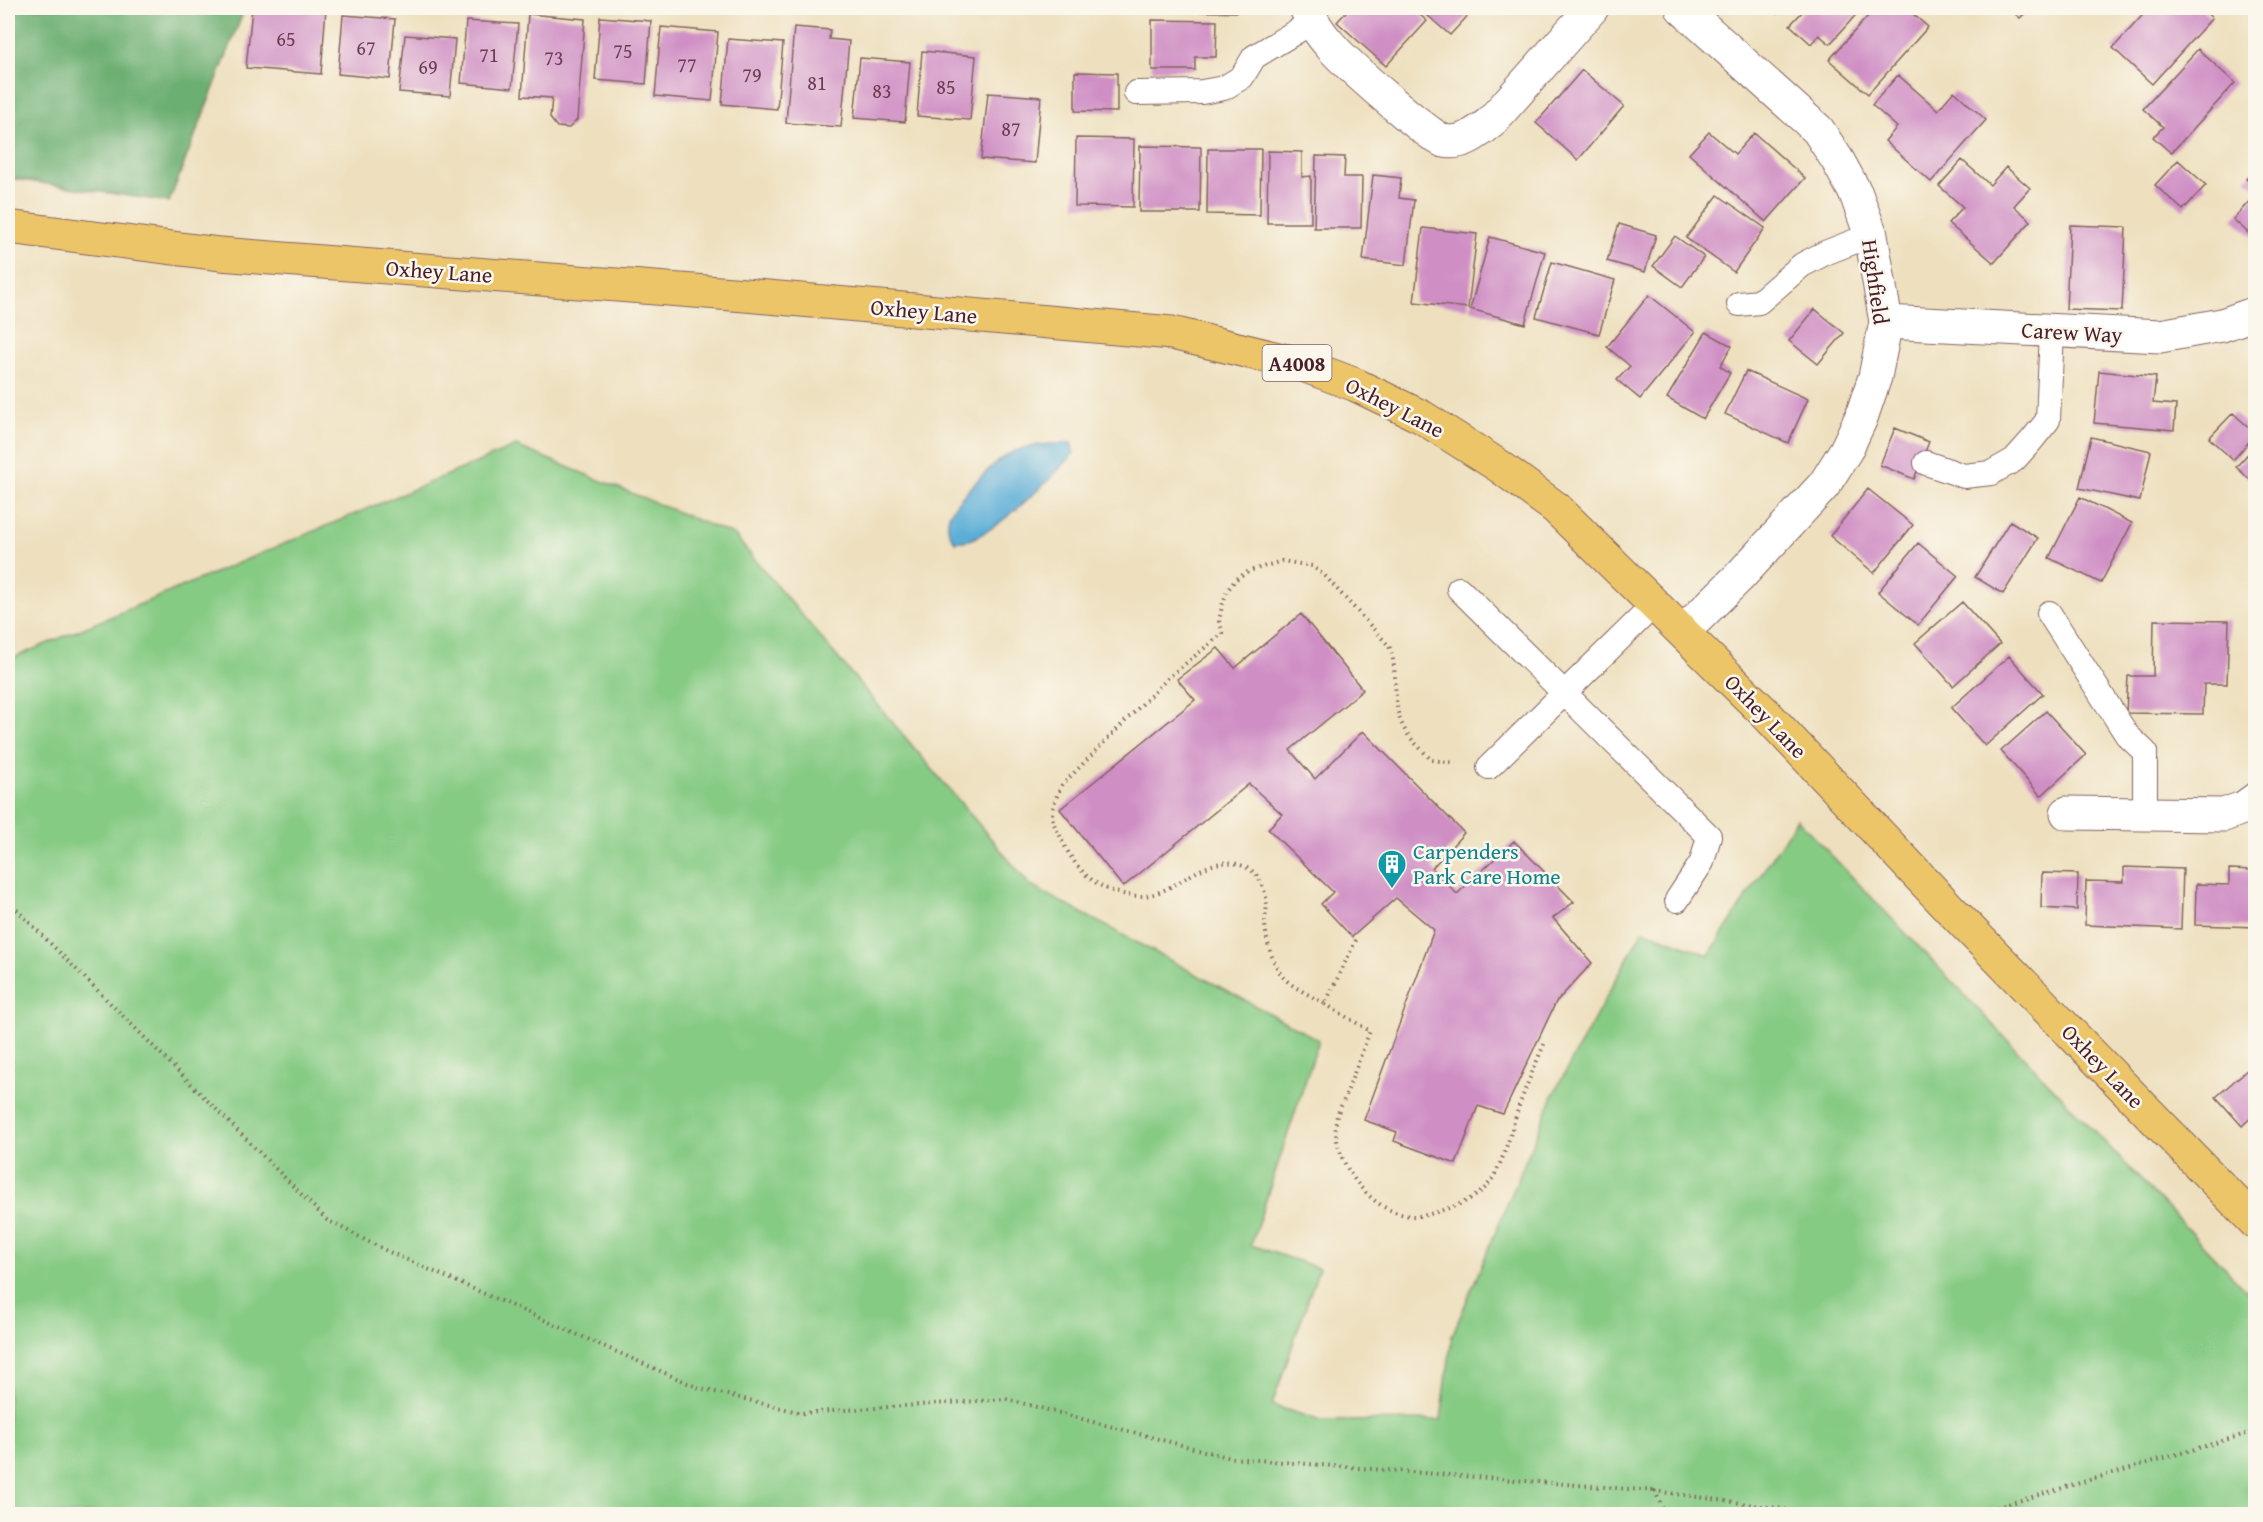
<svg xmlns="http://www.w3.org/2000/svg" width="2263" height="1522" font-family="'Gentium Book Plus',serif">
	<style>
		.green { fill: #86cb84; stroke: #687558; stroke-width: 1.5 }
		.forest { fill: #6caf72; stroke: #5b674e; stroke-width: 1.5 }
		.water { fill: #5baed7; stroke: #526681; stroke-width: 1.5 }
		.building { fill: #cf8ec4 }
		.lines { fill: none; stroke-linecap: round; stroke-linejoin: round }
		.lane-casing { stroke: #83635f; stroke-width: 26 }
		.street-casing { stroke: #83635f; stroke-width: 35 }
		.primary-casing { stroke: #83635f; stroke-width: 35 }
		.path { stroke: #83635f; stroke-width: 4; stroke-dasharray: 1.5 4.5; stroke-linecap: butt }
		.lane { stroke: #fff; stroke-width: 24 }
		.street { stroke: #fff; stroke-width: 33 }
		.primary { stroke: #edc569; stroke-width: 33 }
		.labels { text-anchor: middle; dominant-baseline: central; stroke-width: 5; stroke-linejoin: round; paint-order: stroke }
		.number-label { font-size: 20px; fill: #6b3b51 }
		.shield { fill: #fbf7ec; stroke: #7f6065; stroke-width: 1.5 }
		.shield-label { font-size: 21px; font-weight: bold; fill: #4a1f2b }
		.street-label { font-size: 22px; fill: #4a1f2b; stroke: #fbf7ec }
		.culture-label { font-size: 22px; fill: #0d838f; stroke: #fbf7ec; text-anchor: start }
	</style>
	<rect width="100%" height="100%" fill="#fbf7ec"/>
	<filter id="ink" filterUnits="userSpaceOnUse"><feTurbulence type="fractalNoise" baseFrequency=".0167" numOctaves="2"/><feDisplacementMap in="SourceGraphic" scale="12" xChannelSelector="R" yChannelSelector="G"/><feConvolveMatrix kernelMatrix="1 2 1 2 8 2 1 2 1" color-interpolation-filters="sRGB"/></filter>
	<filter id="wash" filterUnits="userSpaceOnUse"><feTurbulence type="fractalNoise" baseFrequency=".008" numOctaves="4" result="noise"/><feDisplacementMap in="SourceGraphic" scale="24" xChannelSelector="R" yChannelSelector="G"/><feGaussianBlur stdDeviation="1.35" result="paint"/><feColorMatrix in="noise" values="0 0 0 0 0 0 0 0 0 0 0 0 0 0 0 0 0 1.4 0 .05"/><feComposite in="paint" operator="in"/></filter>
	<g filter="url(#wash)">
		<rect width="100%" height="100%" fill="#eee0bf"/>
		<path class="green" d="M 516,446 L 734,535 L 1031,886 L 1319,1040 L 1251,1245 L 1319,1268 L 1272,1405 L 1321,1421 L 1441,1420 L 1452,1336 L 1554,1093 L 1643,930 L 1709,955 L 1797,819 L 2255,1300 L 2255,1514 L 8,1514 L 8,660 Z"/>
		<path class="forest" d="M 8,8 L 245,8 L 169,202 L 8,178 Z"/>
		<path class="water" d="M 1071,443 L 1074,453 C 1052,478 1004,525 974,538 C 968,541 961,541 955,542 C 949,534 946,527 949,516 C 952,504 995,462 1007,455 C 1026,444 1049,444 1071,443 Z"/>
		<g id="blocks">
			<path class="building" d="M 252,8 L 326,8 L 321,74 L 246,68 Z
				M 1142,8 L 1237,8 L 1237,12 L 1142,11 Z
				M 1350,8 L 1412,8 L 1427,21 L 1386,66 L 1337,22 Z
				M 1419,8 L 1475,8 L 1450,35 Z
				M 1770,8 L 1782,8 L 1777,14 Z
				M 1806,8 L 1862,8 L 1830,44 L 1819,35 L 1811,44 L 1790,25 Z
				M 1875,8 L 1906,8 L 1928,27 L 1868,94 L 1829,60 Z
				M 2008,8 L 2030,8 L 2020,18 Z
				M 2149,8 L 2201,8 L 2212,18 L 2152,84 L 2113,48 Z
				M 528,14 L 585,19 L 577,120 L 569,128 L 557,127 L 550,118 L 552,98 L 522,96 Z
				M 343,15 L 395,19 L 390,79 L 338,74 Z
				M 600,17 L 651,21 L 646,84 L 595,80 Z
				M 1152,20 L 1217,21 L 1216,57 L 1195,57 L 1195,70 L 1152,70 Z
				M 466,21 L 518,24 L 512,88 L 461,83 Z
				M 661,27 L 718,32 L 712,101 L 655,96 Z
				M 794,27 L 830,30 L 829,39 L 849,41 L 841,127 L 786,123 Z
				M 405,35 L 455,39 L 450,96 L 399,92 Z
				M 728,39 L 783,43 L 777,109 L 722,104 Z
				M 2198,49 L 2235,83 L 2171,153 L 2153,137 L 2163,127 L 2143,109 Z
				M 922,51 L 976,56 L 970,120 L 917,116 Z
				M 860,58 L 910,62 L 905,122 L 854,118 Z
				M 1582,70 L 1624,106 L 1578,160 L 1536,123 Z
				M 1075,72 L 1117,73 L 1117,112 L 1075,111 Z
				M 1898,75 L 1938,110 L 1954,91 L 1986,120 L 1931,182 L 1885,141 L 1897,127 L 1872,105 Z
				M 988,93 L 1041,97 L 1035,163 L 981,159 Z
				M 1709,132 L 1735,154 L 1754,133 L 1805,178 L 1766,222 L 1689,154 Z
				M 1076,138 L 1134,139 L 1133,207 L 1075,206 Z
				M 1140,146 L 1201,147 L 1200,212 L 1139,212 Z
				M 1208,149 L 1261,149 L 1260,215 L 1207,214 Z
				M 1268,151 L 1302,152 L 1302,177 L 1311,176 L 1311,223 L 1267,223 Z
				M 1316,156 L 1345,157 L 1344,177 L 1362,177 L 1361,228 L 1314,228 Z
				M 1962,160 L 1990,185 L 2006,167 L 2030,188 L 2014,206 L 2031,221 L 1994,263 L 1948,223 L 1963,207 L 1939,186 Z
				M 2178,160 L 2206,185 L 2183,210 L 2155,185 Z
				M 2256,169 L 2256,188 L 2246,179 Z
				M 1373,175 L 1401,178 L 1399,198 L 1414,200 L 1406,265 L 1363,260 Z
				M 2256,194 L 2256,240 L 2233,219 Z
				M 1718,195 L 1765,228 L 1734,272 L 1686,238 Z
				M 1619,224 L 1656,235 L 1645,272 L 1607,261 Z
				M 2070,225 L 2126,227 L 2122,311 L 2066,309 Z
				M 1423,228 L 1477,234 L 1468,308 L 1414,302 Z
				M 1675,236 L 1704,257 L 1682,287 L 1653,266 Z
				M 1490,237 L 1545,252 L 1525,324 L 1470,309 Z
				M 1552,262 L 1615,280 L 1599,334 L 1536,317 Z
				M 1649,295 L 1695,332 L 1640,399 L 1617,380 L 1630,366 L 1607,347 Z
				M 1815,309 L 1844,333 L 1818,364 L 1789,341 Z
				M 1706,332 L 1732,346 L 1720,366 L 1730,373 L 1703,419 L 1667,398 Z
				M 1746,371 L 1808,399 L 1788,443 L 1725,414 Z
				M 2099,371 L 2156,377 L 2153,403 L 2176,405 L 2174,430 L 2094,423 Z
				M 2233,413 L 2256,434 L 2233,460 L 2209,438 Z
				M 1895,428 L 1929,442 L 1914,479 L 1880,465 Z
				M 2091,437 L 2151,451 L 2140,501 L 2079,488 Z
				M 2256,445 L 2256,485 L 2236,467 Z
				M 1868,489 L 1913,525 L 1874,573 L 1830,536 Z
				M 2080,497 L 2132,523 L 2101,583 L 2049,558 Z
				M 2010,521 L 2038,538 L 2003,594 L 1975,577 Z
				M 1918,543 L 1958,576 L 1918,625 L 1878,592 Z
				M 1962,602 L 2000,644 L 1953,686 L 1915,643 Z
				M 1301,614 L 1363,690 L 1290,750 L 1315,779 L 1363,731 L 1464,833 L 1432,868 L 1457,894 L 1514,841 L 1574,902 L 1553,918 L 1592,963 L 1556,1002 L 1503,1114 L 1478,1106 L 1456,1164 L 1394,1141 L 1397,1132 L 1364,1120 L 1434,930 L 1396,898 L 1352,937 L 1321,904 L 1333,892 L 1268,829 L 1282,814 L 1249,784 L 1123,887 L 1060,809 L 1195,700 L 1177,679 L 1218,648 L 1235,668 Z
				M 2154,620 L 2229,621 L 2227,684 L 2204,684 L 2203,714 L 2126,713 L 2128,676 L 2153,676 Z
				M 2009,656 L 2043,694 L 1985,746 L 1951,708 Z
				M 2046,711 L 2086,755 L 2041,796 L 2001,751 Z
				M 2124,867 L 2183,869 L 2181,929 L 2085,925 L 2086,881 L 2124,882 Z
				M 2229,869 L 2256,870 L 2256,927 L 2195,925 L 2196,884 L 2229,885 Z
				M 2042,873 L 2078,874 L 2077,910 L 2041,908 Z
				M 2248,1069 L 2256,1078 L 2256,1113 L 2242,1126 L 2216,1097 Z"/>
		</g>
	</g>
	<g filter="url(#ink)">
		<use href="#blocks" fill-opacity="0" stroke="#83635f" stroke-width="1.5"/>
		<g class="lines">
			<g class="lane-casing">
				<path id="lane" d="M 1136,93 L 1202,92 L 1224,88 L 1242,77 L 1254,57 L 1312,22
					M 1739,304 L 1759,302 L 1802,265 L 1825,253 L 1871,235
					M 1926,463 L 1964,476 L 1991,473 L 2014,460 L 2031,441 L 2048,420 L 2052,331
					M 1459,589 L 1709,836 L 1702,862 L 1677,900
					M 2049,613 L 2127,735 L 2145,752 L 2145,812
					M 1489,767 L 1655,604"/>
			</g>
			<g class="street-casing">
				<path id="street" d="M 1306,8 C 1312,22 1320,34 1331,46 C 1344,62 1428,136 1444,141 C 1462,145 1477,133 1490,123 L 1592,8
					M 1682,8 L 1818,130 L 1838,161 L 1856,194 L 1871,235 L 1886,322 L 1875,377 L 1861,418 L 1846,450 L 1824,485 L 1739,577 L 1683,632
					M 1886,322 L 2160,336 L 2222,325 L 2256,313
					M 2067,813 L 2224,815 L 2245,807 L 2256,799"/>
			</g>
			<g class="primary-casing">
				<path id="primary" d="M 8,227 L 220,254 L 745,295 L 1172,333 L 1303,365 L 1356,385 L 1422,417 L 1499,466 L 1556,508 L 1767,715 L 1950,909 L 2256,1223"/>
			</g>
			<path class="path" d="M 8,901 L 327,1220 L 387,1251 L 699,1388 L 802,1413 L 1006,1399 L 1231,1458 L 1655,1491
				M 1356,940 L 1325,1004 C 1312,996 1293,988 1283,977 C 1272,963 1265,938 1265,921 C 1265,915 1267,909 1267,903 C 1266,893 1260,876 1252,871 C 1209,842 1178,898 1138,896 C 1099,894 1075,871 1060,836 C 1057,830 1052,822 1052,815 C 1053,804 1057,795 1062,785 L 1169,677 L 1223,633 L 1219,621 L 1222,606 L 1227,591 L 1236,579 L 1249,571 L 1282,561 L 1312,566 L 1325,576 L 1389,646 C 1400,672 1390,704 1404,728 C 1410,740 1423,750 1431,760 L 1456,763
				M 1325,1004 L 1370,1031 C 1362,1052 1354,1073 1346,1095 C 1343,1103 1337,1112 1336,1121 C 1332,1161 1370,1213 1412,1216 C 1426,1217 1439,1211 1452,1207 C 1464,1203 1478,1196 1487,1186 C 1503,1167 1511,1130 1519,1106 C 1527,1084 1536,1063 1545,1042
				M 1665,1514 L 1655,1491 L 1783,1509 L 1802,1514
				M 1974,1514 L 2256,1431"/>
			<use href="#lane" class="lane"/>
			<use href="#street" class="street"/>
			<use href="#primary" class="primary"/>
		</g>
	</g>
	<defs>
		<g id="building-pin" transform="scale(1.5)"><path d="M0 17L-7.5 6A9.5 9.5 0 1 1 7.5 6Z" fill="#0f9aa8" stroke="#fbf7ec"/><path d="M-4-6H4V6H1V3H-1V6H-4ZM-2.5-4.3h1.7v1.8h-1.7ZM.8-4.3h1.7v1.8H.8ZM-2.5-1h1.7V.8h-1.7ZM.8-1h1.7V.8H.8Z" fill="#fff"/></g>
	</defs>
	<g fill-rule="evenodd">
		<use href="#building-pin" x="1392" y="864"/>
	</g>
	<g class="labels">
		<g class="number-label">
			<text x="286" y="38">65</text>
			<text x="366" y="47">67</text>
			<text x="623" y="50">75</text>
			<text x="489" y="54">71</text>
			<text x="554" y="57">73</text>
			<text x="687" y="64">77</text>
			<text x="428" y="66">69</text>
			<text x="752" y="74">79</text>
			<text x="817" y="82">81</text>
			<text x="946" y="86">85</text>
			<text x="882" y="90">83</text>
			<text x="1011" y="128">87</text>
		</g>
		<rect class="shield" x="1262.5" y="345" width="69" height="36" rx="4.5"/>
		<g class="shield-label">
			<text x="1297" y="363">A4008</text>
		</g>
		<g class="street-label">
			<text transform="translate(439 271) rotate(4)">Oxhey Lane</text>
			<text transform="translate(1876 282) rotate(82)">Highfield</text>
			<text transform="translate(924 311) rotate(5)">Oxhey Lane</text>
			<text transform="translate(2072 332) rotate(3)">Carew Way</text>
			<text transform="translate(1395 407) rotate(27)">Oxhey Lane</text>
			<text transform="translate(1766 716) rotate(46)">Oxhey Lane</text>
			<text transform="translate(2103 1066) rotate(46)">Oxhey Lane</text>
		</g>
		<g class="culture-label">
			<text x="1413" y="851">Carpenders<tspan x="1413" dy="25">Park Care Home</tspan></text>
		</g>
	</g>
	<rect width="2263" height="1522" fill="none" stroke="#fbf7ec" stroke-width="30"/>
</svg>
